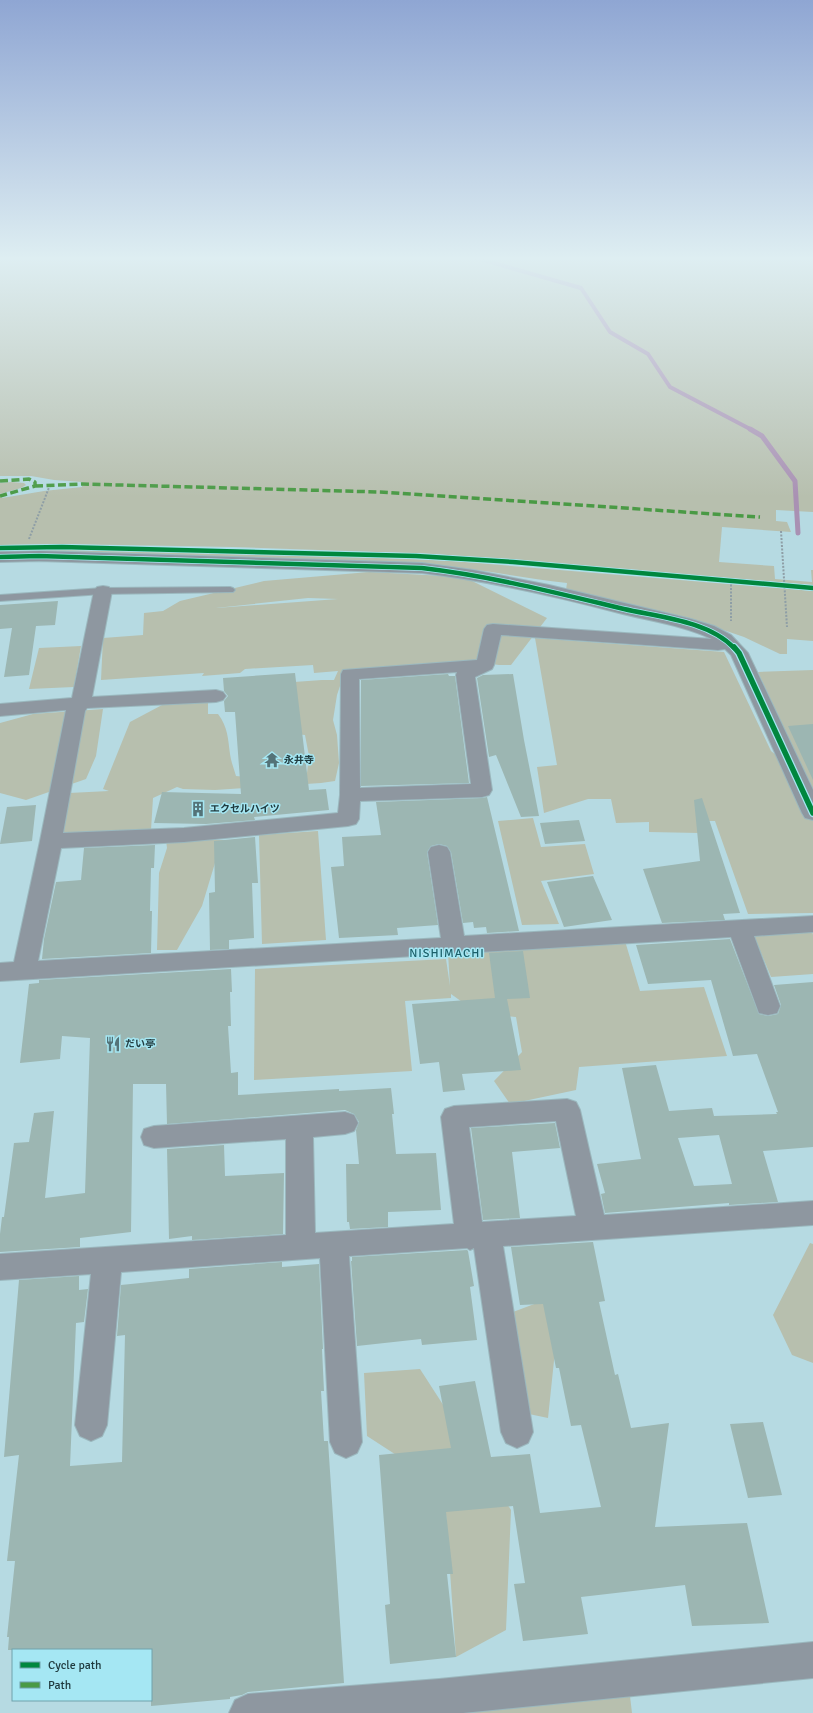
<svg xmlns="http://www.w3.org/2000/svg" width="813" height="1713" font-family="Signika,'Noto Sans JP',sans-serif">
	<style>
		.green { fill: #b7bfae; fill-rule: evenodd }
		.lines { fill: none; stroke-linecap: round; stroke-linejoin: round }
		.stream-far1 { stroke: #a991b3; stroke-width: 4 }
		.stream { stroke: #a991b3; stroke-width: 5 }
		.building { fill: #9cb6b2; fill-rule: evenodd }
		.lane-casing { stroke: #9bb8be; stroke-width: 2 }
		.street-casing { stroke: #9bb8be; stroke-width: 2 }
		.path { stroke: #8e9ea6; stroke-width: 2; stroke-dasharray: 2 1.5; stroke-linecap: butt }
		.lane { fill: #8e97a0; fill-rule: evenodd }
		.street { fill: #8e97a0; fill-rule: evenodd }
		.quiet { stroke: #4a9a45; stroke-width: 3.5; stroke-dasharray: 8 3.5; stroke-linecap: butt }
		.cycleway-far1-casing { stroke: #a5e7f3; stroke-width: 6 }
		.cycleway-casing { stroke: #a5e7f3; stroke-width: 8 }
		.cycleway-far1 { stroke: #00873e; stroke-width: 4.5 }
		.cycleway { stroke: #00873e; stroke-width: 5.5 }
		.labels { text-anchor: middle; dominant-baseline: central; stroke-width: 3; stroke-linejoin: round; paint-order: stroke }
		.poi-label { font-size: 10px; font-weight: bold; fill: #203b3f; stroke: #a5e7f3; text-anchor: start }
		.quarter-label { font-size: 12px; letter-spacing: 1px; fill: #1b5f69; stroke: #a5e7f3 }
	</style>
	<rect width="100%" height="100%" fill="#b6dae2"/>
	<path class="green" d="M 0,257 L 813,257 L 813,512 L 776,510 L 776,521 L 787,522 L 791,532 L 722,527 L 719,562 L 774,566 L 775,579 L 812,582 L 811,570 L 813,570 L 813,585 L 435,554 L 233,547 L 62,544 L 0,545 L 0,496 L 2,498 L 44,491 L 82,487 L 82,482 L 54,480 L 31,476 L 0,476 Z
		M 11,482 L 24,483 L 26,485 L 21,488 L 0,494 L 0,483 Z
		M 35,549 L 272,553 L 452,561 L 813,591 L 813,641 L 787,639 L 787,654 L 780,654 L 744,637 L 700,622 L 566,590 L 567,583 C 523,578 480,569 436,565 L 0,553 L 0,551 Z
		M 369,572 L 464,577 L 547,618 L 511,665 L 499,665 L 472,661 L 414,664 L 414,666 L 374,669 L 340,686 L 337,695 L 333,720 L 337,735 L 339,763 L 335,781 L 321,783 L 215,790 L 183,789 L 177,787 L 153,798 L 151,830 L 63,835 L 69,793 L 109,791 L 103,789 L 130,722 L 162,705 L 208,702 L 208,714 L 218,714 C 228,727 228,739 230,754 C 231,762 234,769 236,776 L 268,779 L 307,773 L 309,756 L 305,735 L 277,732 L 294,682 L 322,680 L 334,680 L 338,671 L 314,673 L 313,665 L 245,669 L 240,673 L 202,676 L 204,673 L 101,680 L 103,638 L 143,635 L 144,613 L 163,611 L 180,601 L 264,581 ZM 308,598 L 338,599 L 216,608 Z
		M 535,638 L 724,652 L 771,751 L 809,782 L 758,672 L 813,670 L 813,913 L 748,914 L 715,821 L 705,821 L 699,833 L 649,832 L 649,822 L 616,823 L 611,799 L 588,799 L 544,813 L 537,767 L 557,765 Z
		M 81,646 L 74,687 L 29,689 L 39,648 Z
		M 103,709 L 96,756 L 86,779 L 26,800 L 0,793 L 0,723 L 33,714 Z
		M 533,818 L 541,847 L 585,844 L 594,874 L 541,881 L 559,924 L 522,925 L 498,821 Z
		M 318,831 L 326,940 L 262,944 L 259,835 Z
		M 166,840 L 224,840 L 215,863 L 202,906 L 177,950 L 157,950 L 159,873 L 167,848 Z
		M 812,931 L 813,935 L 813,974 L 771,977 L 754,936 Z
		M 625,941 L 640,991 L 704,987 L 727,1056 L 579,1067 L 576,1090 L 510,1104 L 494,1081 L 522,1052 L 516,1017 L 479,1014 L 451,994 L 451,998 L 405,1001 L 412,1071 L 254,1080 L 255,969 L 446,959 L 450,986 L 448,953 Z
		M 810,1243 L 813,1244 L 813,1363 L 792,1355 L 773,1315 Z
		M 561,1294 L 548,1418 L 529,1414 L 513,1312 Z
		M 420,1369 L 511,1510 L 506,1630 L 456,1657 L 444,1486 L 367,1436 L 364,1373 Z
		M 630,1696 L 632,1713 L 451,1713 Z"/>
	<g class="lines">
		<path class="stream-far1" d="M 473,257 L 581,288 L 610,332 L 648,354 L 670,387 L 752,430"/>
		<path class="stream" d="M 750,429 L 762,436 L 795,481 L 798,533"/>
	</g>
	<path class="building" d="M 58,601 L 55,625 L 36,626 L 29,675 L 4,677 L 12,628 L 0,629 L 0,605 Z
		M 295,673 L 309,790 L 326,789 L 329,810 L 254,817 L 255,820 L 206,824 L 154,823 L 162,792 L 241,794 L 235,712 L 225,712 L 224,701 L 228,696 L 224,691 L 223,678 Z
		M 448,674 L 449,676 L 455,676 L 469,783 L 361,786 L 361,680 Z
		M 513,674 L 524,740 L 539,816 L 521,817 L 496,755 L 489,757 L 477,678 L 483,675 Z
		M 813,724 L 813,780 L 788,726 Z
		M 487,797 L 519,931 L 487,933 L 486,927 L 474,928 L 473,922 L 463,923 L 451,852 L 447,846 L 439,844 L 431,846 L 427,852 L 438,925 L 397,928 L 398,935 L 339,938 L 331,867 L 344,866 L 342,837 L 381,835 L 376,802 L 482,798 Z
		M 702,798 L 740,913 L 723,914 L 725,920 L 662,923 L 643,869 L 700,861 L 694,800 Z
		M 36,805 L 32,841 L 0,844 L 7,807 Z
		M 579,820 L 585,841 L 545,844 L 540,823 Z
		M 255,837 L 258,883 L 252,883 L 254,938 L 229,940 L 229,949 L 210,950 L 209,893 L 215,892 L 214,841 Z
		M 155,845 L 154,868 L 151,868 L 150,911 L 152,911 L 151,953 L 42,959 L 44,939 L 56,882 L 81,880 L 84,848 Z
		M 593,876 L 612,920 L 564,927 L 547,882 Z
		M 730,939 L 759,1014 L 768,1016 L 778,1014 L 781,1005 L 774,985 L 813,982 L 813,1147 L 763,1151 L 778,1202 L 729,1205 L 729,1203 L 605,1213 L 601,1194 L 605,1193 L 597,1164 L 641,1159 L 622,1068 L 656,1065 L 669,1111 L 712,1108 L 714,1116 L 777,1114 L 776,1112 L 778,1112 L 757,1054 L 733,1056 L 711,980 L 648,984 L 636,945 ZM 719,1135 L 732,1184 L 694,1186 L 678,1138 Z
		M 523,951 L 530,998 L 507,999 L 521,1070 L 462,1074 L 465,1090 L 443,1092 L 439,1062 L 420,1064 L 412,1004 L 495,998 L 489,953 Z
		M 231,969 L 232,992 L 230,992 L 231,1026 L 228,1026 L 231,1073 L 238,1072 L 238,1095 L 339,1089 L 339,1091 L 391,1088 L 394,1114 L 392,1114 L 396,1154 L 436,1153 L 441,1210 L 388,1212 L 388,1227 L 350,1229 L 349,1222 L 347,1222 L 346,1164 L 359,1164 L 356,1130 L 359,1122 L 354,1114 L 345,1110 L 167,1124 L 166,1084 L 133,1084 L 131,1232 L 80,1238 L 80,1247 L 0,1252 L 0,1234 L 2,1217 L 4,1217 L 14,1143 L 29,1142 L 34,1113 L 54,1111 L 45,1198 L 85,1193 L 90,1038 L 62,1036 L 60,1059 L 20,1063 L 29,984 L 39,983 L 39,980 Z
		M 555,1123 L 560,1148 L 512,1152 L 520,1218 L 483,1220 L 471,1128 Z
		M 224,1145 L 225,1176 L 284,1173 L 283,1234 L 192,1240 L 192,1236 L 169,1239 L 167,1149 Z
		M 593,1242 L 605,1301 L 599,1302 L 615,1375 L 618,1374 L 631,1428 L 669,1423 L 655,1527 L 747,1523 L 769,1623 L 692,1626 L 685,1585 L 581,1597 L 588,1634 L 523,1641 L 514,1584 L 525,1583 L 513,1506 L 446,1512 L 453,1574 L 447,1574 L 456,1657 L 390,1664 L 385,1605 L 390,1604 L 379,1455 L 451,1448 L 439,1386 L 475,1381 L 491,1457 L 530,1454 L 540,1513 L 601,1507 L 581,1425 L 571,1426 L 559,1368 L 556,1368 L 543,1304 L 520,1305 L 511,1247 Z
		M 467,1250 L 468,1251 L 474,1286 L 470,1287 L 477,1340 L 422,1345 L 421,1339 L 357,1346 L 351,1261 L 352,1261 L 352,1257 Z
		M 282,1262 L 282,1267 L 319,1264 L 323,1349 L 322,1349 L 324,1391 L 321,1391 L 324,1441 L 328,1441 L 344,1683 L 248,1692 L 242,1695 L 230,1697 L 230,1699 L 151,1706 L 151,1650 L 8,1650 L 9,1637 L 7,1637 L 15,1561 L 7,1561 L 19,1455 L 4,1457 L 19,1280 L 79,1276 L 79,1290 L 88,1289 L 84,1322 L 76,1323 L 70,1466 L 122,1462 L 125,1335 L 117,1336 L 121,1285 L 189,1278 L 189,1269 Z
		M 763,1422 L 782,1495 L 748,1498 L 730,1424 Z"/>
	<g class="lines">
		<g class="lane-casing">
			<path id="lane" d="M 230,587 L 233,588 L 235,590 L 233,592 L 103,594 L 0,601 L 0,595 L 103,588 Z"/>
		</g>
		<g class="street-casing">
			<path id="street" d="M 39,551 L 422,563 L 473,570 L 549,585 L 691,619 L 714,626 L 731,635 L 748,653 L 813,790 L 813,820 L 805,818 L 802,813 L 731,655 L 725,649 L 718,650 L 501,635 L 494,665 L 492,669 L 475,677 L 492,790 L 489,795 L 482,797 L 360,801 L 359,819 L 356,824 L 348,826 L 184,842 L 61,848 L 38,961 L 441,938 L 428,852 L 431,847 L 439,845 L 447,847 L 450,852 L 464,936 L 813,916 L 813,932 L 754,936 L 780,1006 L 777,1013 L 768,1015 L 759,1013 L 731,937 L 0,981 L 0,963 L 14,962 L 40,841 L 66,710 L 0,716 L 0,704 L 72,698 L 94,591 L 97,587 L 103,586 L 109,587 L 112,591 L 92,697 L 216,690 L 223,692 L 226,696 L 223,700 L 216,702 L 87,708 L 85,711 L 63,833 L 184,828 L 338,813 L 340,795 L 341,674 L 343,670 L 477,660 L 484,629 L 487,625 L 493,624 L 712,639 C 682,625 650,621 619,613 C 554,596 489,581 422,573 L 39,561 L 0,562 L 0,552 ZM 457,672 L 456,675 L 471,784 L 360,788 L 359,679 Z
				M 567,1099 L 576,1102 L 580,1110 L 604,1215 L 813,1201 L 813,1225 L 503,1246 L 533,1432 L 528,1443 L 517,1448 L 506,1443 L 501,1432 L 474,1248 L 470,1250 L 467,1248 L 349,1256 L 362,1442 L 357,1453 L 346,1458 L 335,1453 L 330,1442 L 320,1258 L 121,1272 L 107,1425 L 102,1436 L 91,1441 L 80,1436 L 75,1425 L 91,1274 L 0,1280 L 0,1254 L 286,1235 L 286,1139 L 154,1148 L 144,1145 L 141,1137 L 144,1129 L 154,1126 L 345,1112 L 354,1115 L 358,1123 L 354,1131 L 345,1134 L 313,1137 L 315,1233 L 454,1224 L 441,1117 L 445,1109 L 454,1106 ZM 556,1121 L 576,1216 L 482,1222 L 469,1127 Z
				M 813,1642 L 813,1678 L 463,1713 L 229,1713 L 235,1700 L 248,1694 L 439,1679 Z"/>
		</g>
		<path class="path" d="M 781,531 L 787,627
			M 29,539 L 50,485
			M 731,581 L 731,621"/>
		<use href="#lane" class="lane"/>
		<use href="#street" class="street"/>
		<path class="quiet" d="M 0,481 L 29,479 L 35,482 L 35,486 L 0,496
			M 35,486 L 82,484 L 380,492 L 760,517"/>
		<g class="cycleway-far1-casing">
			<path id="cycleway-far1" d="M 0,548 L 62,547 L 416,556 L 513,562 L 813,588
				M 0,557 L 39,556 L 422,568 C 491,576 557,593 624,609 C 659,617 709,621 734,648"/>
		</g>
		<g class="cycleway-casing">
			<path id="cycleway" d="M 734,647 L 739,653 L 813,813"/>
		</g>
		<use href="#cycleway-far1" class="cycleway-far1"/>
		<use href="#cycleway" class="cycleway"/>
	</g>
	<linearGradient id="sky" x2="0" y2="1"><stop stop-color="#8fa6d3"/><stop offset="0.52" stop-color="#deeef2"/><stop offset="1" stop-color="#deeef2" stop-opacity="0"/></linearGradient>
	<rect width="813" height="497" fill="url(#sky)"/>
	<defs>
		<g id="temple-bare" transform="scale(1.2)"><path d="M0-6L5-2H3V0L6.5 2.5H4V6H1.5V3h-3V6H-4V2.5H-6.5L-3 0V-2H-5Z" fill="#547378" stroke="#a5e7f3" stroke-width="2.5" paint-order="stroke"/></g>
		<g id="building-bare" transform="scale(1.2)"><path d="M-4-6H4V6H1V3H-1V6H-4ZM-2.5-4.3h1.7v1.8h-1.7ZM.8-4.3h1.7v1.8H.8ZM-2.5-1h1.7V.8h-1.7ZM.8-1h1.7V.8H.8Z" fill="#547378" stroke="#a5e7f3" stroke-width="2.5" paint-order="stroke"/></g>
		<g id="restaurant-bare" transform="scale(1.2)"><path d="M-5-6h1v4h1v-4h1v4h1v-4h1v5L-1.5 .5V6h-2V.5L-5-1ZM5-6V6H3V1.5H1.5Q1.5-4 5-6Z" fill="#547378" stroke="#a5e7f3" stroke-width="2.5" paint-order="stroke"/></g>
	</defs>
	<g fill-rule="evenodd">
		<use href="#temple-bare" x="272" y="760"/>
		<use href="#building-bare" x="198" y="809"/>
		<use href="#restaurant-bare" x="113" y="1044"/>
	</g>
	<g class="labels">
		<g class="poi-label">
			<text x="284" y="760">永井寺</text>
			<text x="210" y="809">エクセルハイツ</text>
			<text x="125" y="1044">だい亭</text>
		</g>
		<g class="quarter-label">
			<text x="447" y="953">NISHIMACHI</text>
		</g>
	</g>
	<rect x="12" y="1649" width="140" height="52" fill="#a5e7f3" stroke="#70a2ab"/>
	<rect x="20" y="1662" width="20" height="6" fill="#00873e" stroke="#70a2ab"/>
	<text x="48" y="1669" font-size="12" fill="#203b3f">Cycle path</text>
	<rect x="20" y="1682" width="20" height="6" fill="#4a9a45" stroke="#70a2ab"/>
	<text x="48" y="1689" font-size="12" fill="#203b3f">Path</text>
</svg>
